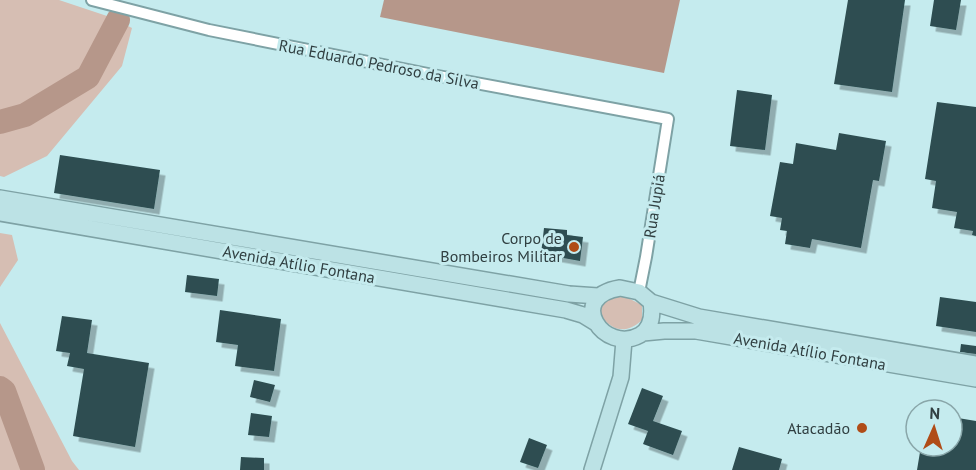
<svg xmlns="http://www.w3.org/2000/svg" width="976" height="470" font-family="'PT Sans',sans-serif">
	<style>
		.green { fill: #d6beb3 }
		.water { fill: #b6978a }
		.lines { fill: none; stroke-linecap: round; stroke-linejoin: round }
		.river { stroke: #b6978a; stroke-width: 24 }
		.building { fill: #2d4e51; filter: url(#shadow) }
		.street-casing { stroke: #7ea2a5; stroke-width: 14 }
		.secondary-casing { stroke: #7ea2a5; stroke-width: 18 }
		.street { stroke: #fff; stroke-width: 10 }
		.secondary { stroke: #bce2e5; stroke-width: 15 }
		.poi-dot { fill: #b04c17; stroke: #c5ebee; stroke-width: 2 }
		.labels { text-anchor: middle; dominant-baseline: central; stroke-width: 6; stroke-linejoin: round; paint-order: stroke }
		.street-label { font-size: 16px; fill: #303f41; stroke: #c5ebee }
		.poi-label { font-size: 16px; fill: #303f41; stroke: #c5ebee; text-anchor: end }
	</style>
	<defs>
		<filter id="shadow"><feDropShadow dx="5.5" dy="5.5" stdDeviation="0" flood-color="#0004"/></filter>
	</defs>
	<rect width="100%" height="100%" fill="#c5ebee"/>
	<path class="green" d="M 0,0 L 59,0 L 110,17 L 132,28 L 122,66 L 47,156 L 4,177 L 0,176 Z
		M 0,233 L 12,235 L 18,260 L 0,287 Z
		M 611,297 L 626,297 L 642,305 L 642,320 C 626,335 612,331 600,315 L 601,306 Z
		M 0,323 L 72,461 L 79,470 L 0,470 Z"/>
	<path class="water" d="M 384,0 L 680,0 L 664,73 L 380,17 Z"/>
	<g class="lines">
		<path class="river" d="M 0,122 L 25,115 L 88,77 L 118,20
			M 0,388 L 4,391 L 33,470"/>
	</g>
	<path class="building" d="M 848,0 L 905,0 L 892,92 L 834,84 Z
		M 934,0 L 961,0 L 956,30 L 930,26 Z
		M 737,90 L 772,95 L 765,150 L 730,146 Z
		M 937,102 L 976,107 L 976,236 L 972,235 L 973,231 L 954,228 L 957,212 L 932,208 L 936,181 L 925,179 Z
		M 839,133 L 886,141 L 879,181 L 873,180 L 861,248 L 812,239 L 810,248 L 785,244 L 787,231 L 780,230 L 782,218 L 770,216 L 780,162 L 793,164 L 796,143 L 836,150 Z
		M 60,155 L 160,170 L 154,209 L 54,193 Z
		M 544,228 L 567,230 L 567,235 L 583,237 L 580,261 L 541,254 Z
		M 187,275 L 219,279 L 217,296 L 185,292 Z
		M 940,297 L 976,302 L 976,332 L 936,326 Z
		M 220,310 L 281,319 L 274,371 L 235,366 L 238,345 L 216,342 Z
		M 62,316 L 92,320 L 87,353 L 149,363 L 135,447 L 73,436 L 84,369 L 67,366 L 70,353 L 56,351 Z
		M 961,344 L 976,346 L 976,354 L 960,352 Z
		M 254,380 L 275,385 L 270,402 L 250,397 Z
		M 642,388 L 663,396 L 653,421 L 682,431 L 673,455 L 643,444 L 648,431 L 628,424 Z
		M 251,413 L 272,416 L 269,437 L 248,435 Z
		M 952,417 L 976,421 L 976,470 L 917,470 L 921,446 L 952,446 Z
		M 529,438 L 547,445 L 538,468 L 520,462 Z
		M 739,447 L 782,459 L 779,470 L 732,470 Z
		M 241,457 L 264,458 L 264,470 L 240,470 Z"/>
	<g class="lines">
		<g class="street-casing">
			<path id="street" d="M 92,0 L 209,30 L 438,76 L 668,119 L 646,257 L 639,292"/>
		</g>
		<g class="secondary-casing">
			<path id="secondary" d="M 0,198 L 569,294 L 598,296
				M 0,213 L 566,310 L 583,315 L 596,323
				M 620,288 L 639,292 L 651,302 C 653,315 652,328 640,335 C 604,355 565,297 620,288 Z
				M 651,302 L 699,317 L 976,364
				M 643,333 L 664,331 L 696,331 L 976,379
				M 592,470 L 621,377 L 624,340"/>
		</g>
		<use href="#street" class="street"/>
		<use href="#secondary" class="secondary"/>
	</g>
	<g class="poi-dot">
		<circle cx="574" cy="247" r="6"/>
		<circle cx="862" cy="428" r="6"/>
	</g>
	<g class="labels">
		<g class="street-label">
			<text transform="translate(379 64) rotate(11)">Rua Eduardo Pedroso da Silva</text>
			<text transform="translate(654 206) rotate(-81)">Rua Jupiá</text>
			<text transform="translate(299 264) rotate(10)">Avenida Atílio Fontana</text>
			<text transform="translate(810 351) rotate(10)">Avenida Atílio Fontana</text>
		</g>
		<g class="poi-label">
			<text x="562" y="238">Corpo de<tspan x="562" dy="18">Bombeiros Militar</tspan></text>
			<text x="850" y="428">Atacadão</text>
		</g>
	</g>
	<g transform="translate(934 428) rotate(3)"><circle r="28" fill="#c5ebee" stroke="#89a6a9" stroke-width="1.5"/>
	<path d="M0-4.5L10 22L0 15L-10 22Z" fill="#b04c17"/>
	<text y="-9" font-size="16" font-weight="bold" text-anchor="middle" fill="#303f41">N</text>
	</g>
</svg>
